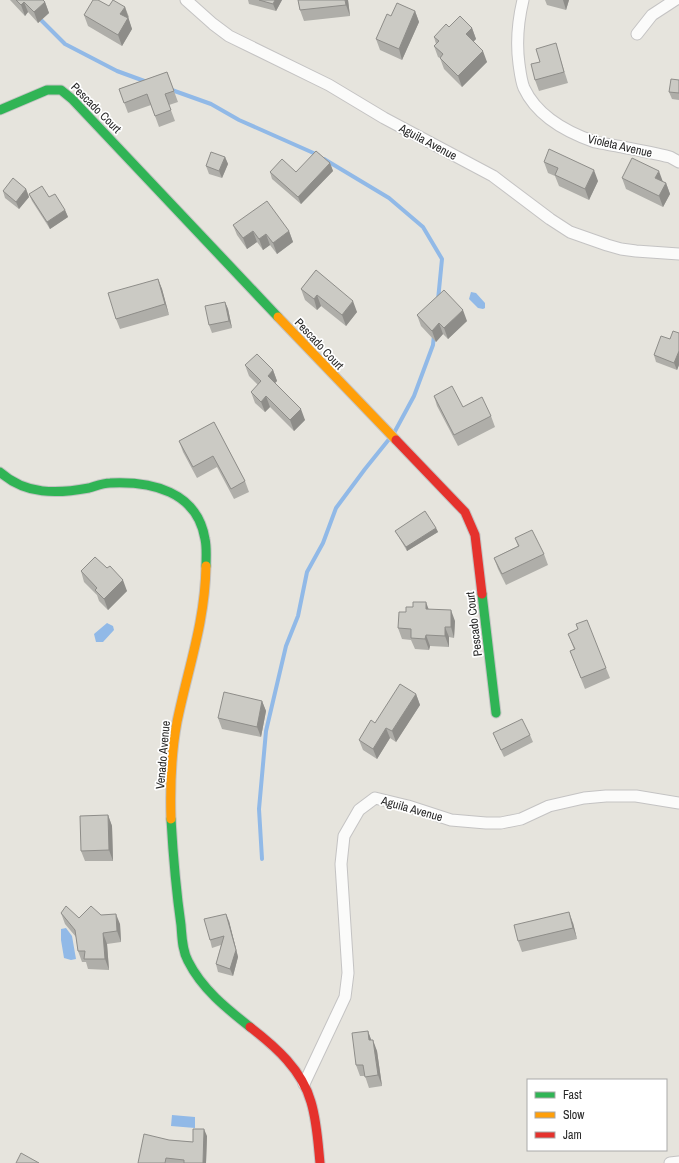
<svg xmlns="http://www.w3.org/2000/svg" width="679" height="1163" font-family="'Archivo Narrow',sans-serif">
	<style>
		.water { fill: #91b9e7 }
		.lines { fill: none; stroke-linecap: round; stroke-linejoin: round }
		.stream { stroke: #91b9e7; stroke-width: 4 }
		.street-casing { stroke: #c4c3c3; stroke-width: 13 }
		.fast-casing { stroke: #c4c3c3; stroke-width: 11 }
		.slow-casing { stroke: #c4c3c3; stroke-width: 11 }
		.jam-casing { stroke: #c4c3c3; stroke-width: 11 }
		.street { stroke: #fbfbfa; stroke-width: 11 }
		.fast { stroke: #30b455; stroke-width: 9 }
		.slow { stroke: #ff9f0a; stroke-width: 9 }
		.jam { stroke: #e5322d; stroke-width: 9 }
		.wall { fill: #afaea9 }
		.shaded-wall { fill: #8e8d89 }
		.building { fill: #cbcac4; stroke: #8e8d89 }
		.labels { text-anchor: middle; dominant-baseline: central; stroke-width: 3.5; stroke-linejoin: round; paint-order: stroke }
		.street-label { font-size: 12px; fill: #282828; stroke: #fff }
	</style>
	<rect width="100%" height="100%" fill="#e6e4dd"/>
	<path class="water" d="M 471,292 L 476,293 L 485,303 L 485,308 L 483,309 L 478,308 L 469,299 Z
		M 107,623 L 113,626 L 114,630 L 103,642 L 96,642 L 94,634 Z
		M 66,928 L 72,936 L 76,959 L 71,960 L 64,958 L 61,940 L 61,929 Z
		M 172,1115 L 195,1117 L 195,1128 L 171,1126 Z"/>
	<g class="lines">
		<path class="stream" d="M 38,17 L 65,44 L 117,71 L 147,82
			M 169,89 L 211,104 L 239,120 L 318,155
			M 324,159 L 389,198 L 423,227 L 442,259 L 438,300
			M 394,433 L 414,396 L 433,345 L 434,335
			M 262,859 L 259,809 L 266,731 L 286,646 L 298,616 L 307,572 L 323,543 L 336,508 L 365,469 L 390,438"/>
		<g class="street-casing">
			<path id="street" d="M 186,0 L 213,24 L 229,36 L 329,85 L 384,118 L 493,176 L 550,219 L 570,232 L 607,245 L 621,249 L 636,251 L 679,254
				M 523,0 C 518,21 516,42 519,64 C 520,71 521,81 524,88 C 537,116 566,132 595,142 C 604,144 613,145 622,147 C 638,150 654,153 670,157 L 679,162
				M 637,34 L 652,15 L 675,0
				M 304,1084 L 345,997 L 348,973 L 341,864 L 344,836 L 359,810 L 375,798 L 408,806 L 451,820 L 486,823 L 501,823 L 521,819 L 549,806 L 584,798 L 606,796 L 636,796 L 679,803
				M 670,1163 L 679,1162"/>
		</g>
		<g class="fast-casing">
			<path id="fast" d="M 0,110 L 47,90 L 61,90 L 72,99 L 278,317
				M 0,472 C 26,495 57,494 89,488 C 96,486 103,483 110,483 C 151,481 197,491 205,539 C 207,548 206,557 206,566
				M 482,594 L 496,713
				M 171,819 C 173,854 176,890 181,925 C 182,937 182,950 188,961 C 202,989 226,1008 250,1027"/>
		</g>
		<g class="slow-casing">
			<path id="slow" d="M 278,317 L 396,440
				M 171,819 C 170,786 171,754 177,722 C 188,668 205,623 206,566"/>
		</g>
		<g class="jam-casing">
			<path id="jam" d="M 396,440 L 465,512 L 475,535 L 482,594
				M 250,1027 C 276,1047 302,1070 311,1102 C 317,1122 318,1143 320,1163"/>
		</g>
		<use href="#street" class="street"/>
		<use href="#fast" class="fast"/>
		<use href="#slow" class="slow"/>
		<use href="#jam" class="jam"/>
	</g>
	<path class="wall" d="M 10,0 L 43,0 L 45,2 L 49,13 L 38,23 L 28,12 L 25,16 Z
		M 248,0 L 282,0 L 276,11 L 249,4 Z
		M 298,0 L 348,0 L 350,16 L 304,21 L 300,10 Z
		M 545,0 L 569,0 L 566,10 L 547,5 Z
		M 109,6 L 125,7 L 129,17 L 128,18 L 132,29 L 122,46 L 88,26 L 84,15 Z
		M 415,11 L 419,22 L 402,60 L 380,50 L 376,39 L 391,16 Z
		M 449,27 L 472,28 L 476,39 L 473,42 L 487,62 L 462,87 L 444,69 L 440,58 L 438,57 L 434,46 L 436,44 L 434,37 Z
		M 559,54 L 568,83 L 539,91 L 535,80 L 540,62 Z
		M 167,72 L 178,102 L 169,105 L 175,121 L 159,127 L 151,105 L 128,113 L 119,89 Z
		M 679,80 L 679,100 L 672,99 L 669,92 Z
		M 225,157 L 228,164 L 222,178 L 209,174 L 206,166 Z
		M 544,162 L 598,181 L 589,200 L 559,186 L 555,176 L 548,173 Z
		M 330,163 L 333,171 L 301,204 L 272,179 L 270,172 L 296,172 Z
		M 622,178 L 663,182 L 666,183 L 670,194 L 663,207 L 626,189 Z
		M 26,189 L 29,197 L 19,209 L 5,198 L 3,191 Z
		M 29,194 L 49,197 L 65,210 L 68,217 L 50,229 L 32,201 Z
		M 233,225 L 289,231 L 293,242 L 277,254 L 270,245 L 263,250 L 257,242 L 247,249 L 237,235 Z
		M 316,270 L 357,312 L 346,326 L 321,306 L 317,310 L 305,300 L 301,289 Z
		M 158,279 L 162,289 L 169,315 L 120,329 L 116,319 Z
		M 225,302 L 228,309 L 232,328 L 212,333 L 209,325 Z
		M 417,315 L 467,321 L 448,339 L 443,334 L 436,342 L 421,326 Z
		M 679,333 L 679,365 L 677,370 L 656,362 L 654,355 L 670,339 Z
		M 245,365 L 273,370 L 277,381 L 275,383 L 305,420 L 294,431 L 270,407 L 265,412 L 255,403 L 251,392 L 258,385 L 249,376 Z
		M 434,396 L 463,407 L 491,416 L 495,427 L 458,446 L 437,406 Z
		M 214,422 L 245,481 L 249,492 L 234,499 L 217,467 L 197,478 L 183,452 L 179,441 Z
		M 436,528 L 438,532 L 407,551 L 397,534 L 395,531 Z
		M 515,538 L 544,554 L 548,565 L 506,585 L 498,569 L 494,558 L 518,546 Z
		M 107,568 L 127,591 L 108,610 L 99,601 L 97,595 L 84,582 L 81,571 Z
		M 429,609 L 455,621 L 454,638 L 449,637 L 449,647 L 430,646 L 429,650 L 415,649 L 411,640 L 402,639 L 398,628 L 406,612 Z
		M 576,624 L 606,668 L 610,678 L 585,689 L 570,651 L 574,649 L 568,634 L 578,630 Z
		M 416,694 L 420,705 L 396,742 L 390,738 L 377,759 L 363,750 L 359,740 L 375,723 Z
		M 262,701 L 266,711 L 261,737 L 222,729 L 218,718 Z
		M 493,733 L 530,735 L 533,742 L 504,757 L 496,740 Z
		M 108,815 L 112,826 L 113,861 L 85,861 L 81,851 Z
		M 61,913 L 79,918 L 101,915 L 120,924 L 121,942 L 107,944 L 109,970 L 88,969 L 86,962 L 82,962 L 78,951 L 76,937 L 65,924 Z
		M 229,921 L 238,957 L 233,976 L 218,972 L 216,964 L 221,945 L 212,948 L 210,940 Z
		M 573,923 L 577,939 L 522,952 L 518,941 Z
		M 368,1031 L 371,1040 L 377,1051 L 382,1086 L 369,1088 L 365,1076 L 360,1076 L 356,1065 Z
		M 207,1136 L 206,1163 L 138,1163 L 169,1140 L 193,1142 Z"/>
	<path class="shaded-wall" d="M 275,0 L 282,0 L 276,11 L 273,4 Z
		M 345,0 L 348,0 L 350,16 L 346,5 Z
		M 563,0 L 569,0 L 566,10 Z
		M 24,2 L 28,12 L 25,16 L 21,5 Z
		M 45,2 L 49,13 L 38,23 L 34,12 Z
		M 125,7 L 132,29 L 122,46 L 118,35 L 120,14 Z
		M 415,11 L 419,22 L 402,60 L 399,49 Z
		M 472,28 L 476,39 L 470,45 L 466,34 Z
		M 483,51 L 487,62 L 462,87 L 458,76 Z
		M 225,157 L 228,164 L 222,178 L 219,171 Z
		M 330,163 L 333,171 L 301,204 L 298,197 Z
		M 594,170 L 598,181 L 589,200 L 585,189 Z
		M 659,171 L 663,182 L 655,178 Z
		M 666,183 L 670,194 L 663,207 L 659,196 Z
		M 26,189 L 29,197 L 19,209 L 16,202 Z
		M 65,210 L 68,217 L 50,229 L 47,222 Z
		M 253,231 L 257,242 L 247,249 L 243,238 Z
		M 289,231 L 293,242 L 277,254 L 273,243 Z
		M 266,234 L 270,245 L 263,250 L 259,239 Z
		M 158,279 L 162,289 L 169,315 L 165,304 Z
		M 317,295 L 321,306 L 317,310 L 314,299 Z
		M 353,301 L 357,312 L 346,326 L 342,315 Z
		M 225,302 L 228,309 L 232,328 L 229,321 Z
		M 463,310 L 467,321 L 448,339 L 444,328 Z
		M 439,323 L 443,334 L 436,342 L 432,331 Z
		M 679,351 L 679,365 L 677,370 L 674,363 Z
		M 273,370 L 277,381 L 272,386 L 268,376 Z
		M 266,396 L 270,407 L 265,412 L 261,402 Z
		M 301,409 L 305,420 L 294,431 L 290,420 Z
		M 436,528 L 438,532 L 407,551 L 406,547 Z
		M 123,580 L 127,591 L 108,610 L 104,599 Z
		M 426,602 L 430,613 L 426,609 Z
		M 451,610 L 455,621 L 454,638 L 451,627 Z
		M 445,627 L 449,637 L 449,647 L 445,636 Z
		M 426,635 L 430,646 L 429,650 L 425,639 Z
		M 416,694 L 420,705 L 396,742 L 392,731 Z
		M 262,701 L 266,711 L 261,737 L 257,727 Z
		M 386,728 L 390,738 L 377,759 L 373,749 Z
		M 108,815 L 112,826 L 113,861 L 109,850 Z
		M 569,912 L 573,923 L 577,939 L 573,928 Z
		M 116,914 L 120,924 L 121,942 L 117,931 Z
		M 226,914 L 229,921 L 238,957 L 233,976 L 230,969 Z
		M 103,933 L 107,944 L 109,970 L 105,959 Z
		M 368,1031 L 372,1042 L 369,1040 Z
		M 373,1040 L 377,1051 L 382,1086 L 378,1075 Z
		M 204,1129 L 207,1136 L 206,1163 L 203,1163 Z"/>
	<path class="building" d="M 16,0 L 43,0 L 45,2 L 34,12 L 24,2 L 21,5 Z
		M 93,0 L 98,0 L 109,6 L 113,0 L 125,7 L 120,14 L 128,18 L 118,35 L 84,15 Z
		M 259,0 L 275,0 L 273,4 Z
		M 298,0 L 345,0 L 346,5 L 300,10 Z
		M 397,3 L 415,11 L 399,49 L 376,39 L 387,14 L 391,16 Z
		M 460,16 L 472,28 L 466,34 L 483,51 L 458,76 L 440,58 L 443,54 L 434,46 L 439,41 L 434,37 L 446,24 L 449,27 Z
		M 556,43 L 564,72 L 535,80 L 531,64 L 540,62 L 536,49 Z
		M 167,72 L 174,91 L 165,94 L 171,110 L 155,116 L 147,94 L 124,103 L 119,89 Z
		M 671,79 L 679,80 L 679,93 L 669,92 Z
		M 549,149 L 594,170 L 585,189 L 555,175 L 558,168 L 544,162 Z
		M 316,151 L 330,163 L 298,197 L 270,172 L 282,159 L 296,172 Z
		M 211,152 L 225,157 L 219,171 L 206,166 Z
		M 632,158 L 659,171 L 655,178 L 666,183 L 659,196 L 622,178 Z
		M 13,178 L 26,189 L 16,202 L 3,191 Z
		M 42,186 L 49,197 L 55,194 L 65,210 L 47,222 L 29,194 Z
		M 267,201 L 289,231 L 273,243 L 266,234 L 259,239 L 253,231 L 243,238 L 233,225 Z
		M 316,270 L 353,301 L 342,315 L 317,295 L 314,299 L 301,289 Z
		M 158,279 L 165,304 L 116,319 L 108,293 Z
		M 444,290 L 463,310 L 444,328 L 439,323 L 432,331 L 417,315 Z
		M 225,302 L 229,321 L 209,325 L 205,306 Z
		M 673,331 L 679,333 L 679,351 L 674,363 L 654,355 L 661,336 L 670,339 Z
		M 257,354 L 273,370 L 268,376 L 301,409 L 290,420 L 266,396 L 261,402 L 251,392 L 261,381 L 245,365 Z
		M 452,386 L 463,407 L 482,397 L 491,416 L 454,435 L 434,396 Z
		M 214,422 L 245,481 L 231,489 L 213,456 L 193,467 L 179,441 Z
		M 425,511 L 436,528 L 406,547 L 395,531 Z
		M 532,530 L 544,554 L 502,574 L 494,558 L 519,546 L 515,538 Z
		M 95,557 L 107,568 L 110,566 L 123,580 L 104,599 L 95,590 L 97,588 L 81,571 Z
		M 413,602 L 426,602 L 426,609 L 451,610 L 451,627 L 445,627 L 445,636 L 426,635 L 425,639 L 411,638 L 411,629 L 398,628 L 399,612 L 406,612 L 406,607 L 413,607 Z
		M 587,620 L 606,668 L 581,678 L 570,651 L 575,649 L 568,634 L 578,629 L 576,624 Z
		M 400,684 L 416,694 L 392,731 L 386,728 L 373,749 L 359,740 L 371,720 L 375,723 Z
		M 224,692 L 262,701 L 257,727 L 218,718 Z
		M 522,719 L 530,735 L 501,750 L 493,733 Z
		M 108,815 L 109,850 L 81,851 L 80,816 Z
		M 66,906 L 79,918 L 91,906 L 101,915 L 116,914 L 117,931 L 103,933 L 105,959 L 84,959 L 85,951 L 78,951 L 75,930 L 61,913 Z
		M 569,912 L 573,928 L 518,941 L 514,925 Z
		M 226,914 L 236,950 L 230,969 L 216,964 L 224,936 L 210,940 L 204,919 Z
		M 368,1031 L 369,1040 L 373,1040 L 378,1075 L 365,1077 L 363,1065 L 356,1065 L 352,1033 Z
		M 193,1129 L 204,1129 L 203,1163 L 184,1163 L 184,1160 L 166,1158 L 165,1163 L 138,1163 L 144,1134 L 169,1140 L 193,1142 Z
		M 21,1153 L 39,1163 L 16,1163 Z"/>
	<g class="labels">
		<g class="street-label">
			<text transform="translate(96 108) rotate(45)">Pescado Court</text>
			<text transform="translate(428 142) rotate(28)">Aguila Avenue</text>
			<text transform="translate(620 146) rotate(13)">Violeta Avenue</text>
			<text transform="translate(319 344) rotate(47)">Pescado Court</text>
			<text transform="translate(474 624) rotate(-97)">Pescado Court</text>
			<text transform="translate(163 755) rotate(-85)">Venado Avenue</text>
			<text transform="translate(412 809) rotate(16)">Aguila Avenue</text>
		</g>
	</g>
	<rect x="527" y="1079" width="140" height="72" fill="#ffffff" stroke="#a9a9a9"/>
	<rect x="535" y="1092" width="20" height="6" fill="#30b455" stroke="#a9a9a9"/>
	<text x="563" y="1099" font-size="12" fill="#282828">Fast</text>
	<rect x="535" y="1112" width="20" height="6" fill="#ff9f0a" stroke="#a9a9a9"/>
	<text x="563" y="1119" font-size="12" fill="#282828">Slow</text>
	<rect x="535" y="1132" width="20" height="6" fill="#e5322d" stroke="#a9a9a9"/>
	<text x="563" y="1139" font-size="12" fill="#282828">Jam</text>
</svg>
